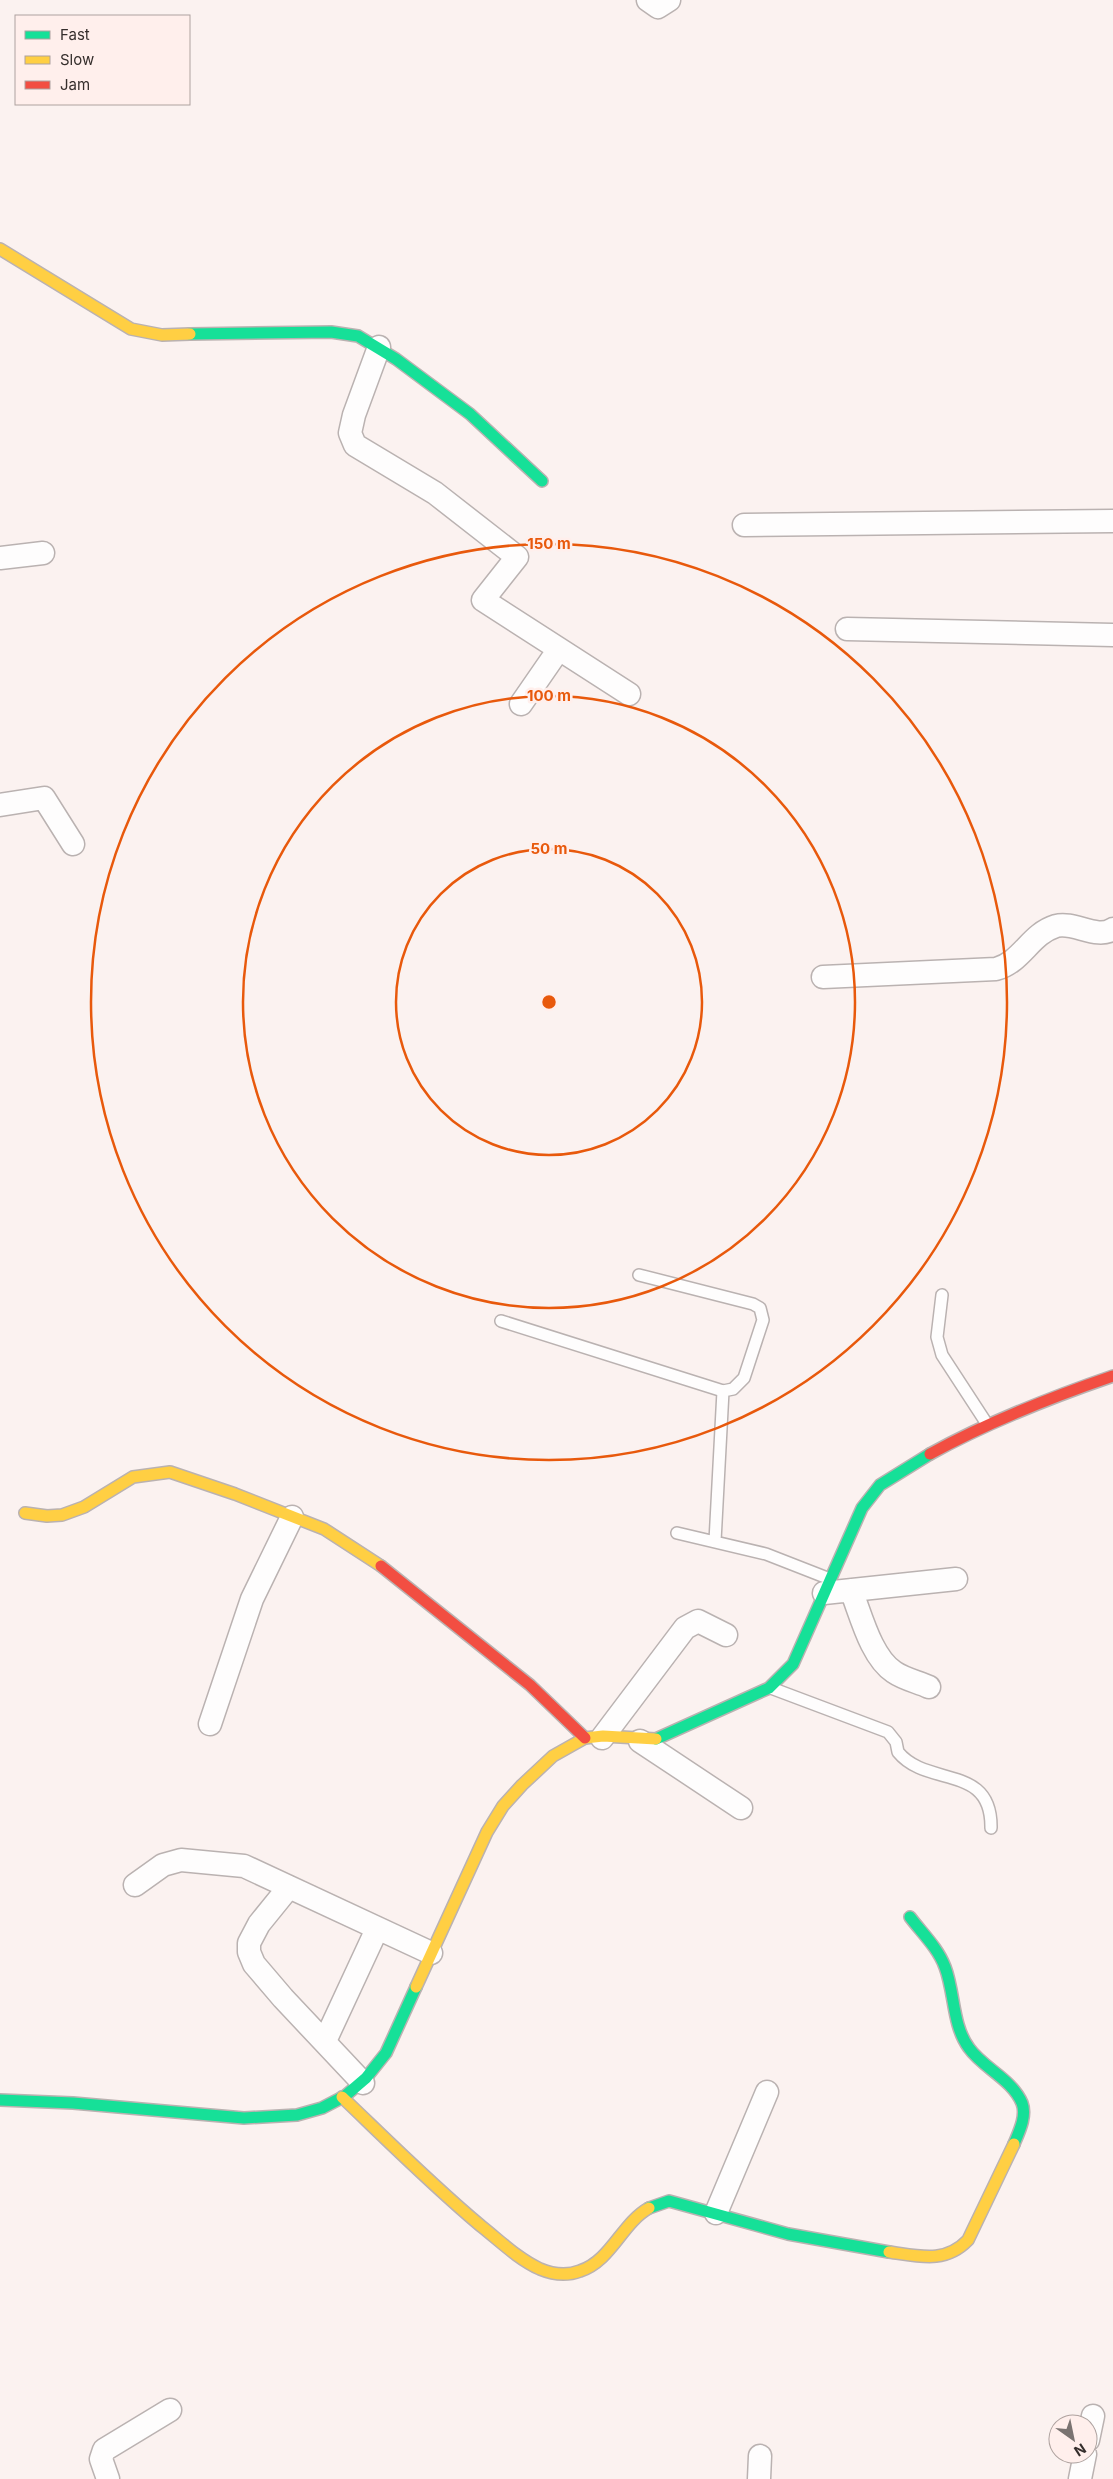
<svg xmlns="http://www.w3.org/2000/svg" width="1113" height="2479" font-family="Inter,sans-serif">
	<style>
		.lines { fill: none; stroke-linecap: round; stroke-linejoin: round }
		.lane-casing { stroke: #bab2b1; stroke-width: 14 }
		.street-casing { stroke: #bab2b1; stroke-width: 25 }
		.fast-casing { stroke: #bab2b1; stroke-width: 14 }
		.slow-casing { stroke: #bab2b1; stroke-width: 14 }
		.jam-casing { stroke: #bab2b1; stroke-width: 14 }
		.lane { stroke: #fefdfd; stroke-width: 11 }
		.street { stroke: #fefdfd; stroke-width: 22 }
		.fast { stroke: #16e098; stroke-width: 11 }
		.slow { stroke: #ffcf43; stroke-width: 11 }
		.jam { stroke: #f24e42; stroke-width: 11 }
		.ring { fill: none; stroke: #e8590c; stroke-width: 2.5 }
		.centre { fill: #e8590c; stroke: #ffefec; stroke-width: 2.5 }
		.ring-label { font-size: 15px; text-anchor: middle; font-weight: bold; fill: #e8590c; stroke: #ffefec; stroke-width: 5; stroke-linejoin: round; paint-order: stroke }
	</style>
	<rect width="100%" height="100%" fill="#fbf2f0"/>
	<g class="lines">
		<g class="lane-casing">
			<path id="lane" d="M 639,1275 L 753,1304 L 760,1308 L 763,1320 L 744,1378 L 733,1389 L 723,1391
				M 942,1295 L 937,1337 L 942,1355 L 987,1424
				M 501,1321 L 723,1391 L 715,1541
				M 677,1533 L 766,1554 L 830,1579
				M 771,1688 L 888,1732 L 896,1742 L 898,1752 C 927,1788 992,1763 991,1828"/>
		</g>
		<g class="street-casing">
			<path id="street" d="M 648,0 L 658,7 L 669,0
				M 379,347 L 354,415 L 350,433 L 355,445 L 435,493 L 517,557 L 483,600 L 629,694
				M 744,525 L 1113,521
				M 0,558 L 43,553
				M 847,629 L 1113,635
				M 521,704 L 559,649
				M 0,805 L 44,798 L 73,844
				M 823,977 L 996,969 C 1022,962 1030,934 1056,926 C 1074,921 1097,940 1113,929
				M 851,1590 C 861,1615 871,1657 894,1672 C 904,1679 918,1682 929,1687
				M 824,1593 L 956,1579
				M 210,1724 L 252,1599 L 292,1517
				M 602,1738 L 685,1628 L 698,1621 L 726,1635
				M 640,1741 L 741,1808
				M 135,1885 L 163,1865 L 181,1860 L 244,1866 L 431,1953
				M 289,1887 L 259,1924 L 249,1943 L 249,1952 L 254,1964 L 283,1998 L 363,2083
				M 325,2041 L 377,1929
				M 716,2213 L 767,2092
				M 1088,2440 L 1093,2416
				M 108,2479 L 101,2459 L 104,2450 L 170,2410
				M 759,2479 L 760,2456
				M 1080,2479 L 1085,2454"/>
		</g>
		<g class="fast-casing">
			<path id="fast" d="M 190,334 L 331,332 L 358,336 L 396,359 L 470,414 L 542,481
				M 656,1739 L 769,1688 L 793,1664 L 862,1508 L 880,1485 L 930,1454
				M 910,1917 C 922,1933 938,1948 945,1967 C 955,1993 952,2025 969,2048 C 983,2068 1012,2079 1022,2103 C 1027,2116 1019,2132 1014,2144
				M 0,2100 L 73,2103 L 244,2118 L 297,2115 L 322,2108 L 345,2096 L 366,2078 L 386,2053 L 416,1987
				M 649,2208 L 669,2201 L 788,2234 L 889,2252"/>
		</g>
		<g class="slow-casing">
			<path id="slow" d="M 0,249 L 131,329 L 162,335 L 190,334
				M 25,1513 L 47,1516 L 62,1515 L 84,1507 L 133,1477 L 170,1472 L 235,1494 L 324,1529 L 381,1566
				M 416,1987 L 487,1832 L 503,1806 L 522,1785 L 553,1756 L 585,1738 L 603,1736 L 656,1739
				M 342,2097 C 388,2141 433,2186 481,2226 C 500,2241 518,2259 540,2269 C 552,2274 567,2276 580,2271 C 611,2261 622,2223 649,2208
				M 889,2252 C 919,2256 945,2264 968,2240 L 1014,2144"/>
		</g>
		<g class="jam-casing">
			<path id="jam" d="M 930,1454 C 988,1422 1049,1398 1113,1376
				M 381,1566 L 530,1685 L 585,1738"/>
		</g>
		<use href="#lane" class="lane"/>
		<use href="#street" class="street"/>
		<use href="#fast" class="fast"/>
		<use href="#slow" class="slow"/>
		<use href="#jam" class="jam"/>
	</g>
	<g class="ring">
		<circle cx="549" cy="1002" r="153"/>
		<circle cx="549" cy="1002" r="306"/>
		<circle cx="549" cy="1002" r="458"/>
	</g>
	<circle cx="549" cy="1002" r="8" class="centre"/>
	<g class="ring-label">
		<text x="549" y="549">150 m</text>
		<text x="549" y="701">100 m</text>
		<text x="549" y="854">50 m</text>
	</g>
	<rect x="15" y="15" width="175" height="90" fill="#ffefec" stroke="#aea29f"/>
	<rect x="25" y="31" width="25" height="8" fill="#16e098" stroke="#aea29f"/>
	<text x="60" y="40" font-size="15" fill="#352e2c">Fast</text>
	<rect x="25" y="56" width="25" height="8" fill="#ffcf43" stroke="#aea29f"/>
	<text x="60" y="65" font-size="15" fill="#352e2c">Slow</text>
	<rect x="25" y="81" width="25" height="8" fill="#f24e42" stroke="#aea29f"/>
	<text x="60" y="90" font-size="15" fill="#352e2c">Jam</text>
	<g transform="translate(1073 2439) rotate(147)"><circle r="24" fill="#ffefec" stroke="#aea29f"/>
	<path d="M0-4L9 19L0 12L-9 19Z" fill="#7a7371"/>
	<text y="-8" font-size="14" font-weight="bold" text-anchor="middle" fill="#352e2c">N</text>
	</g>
</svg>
